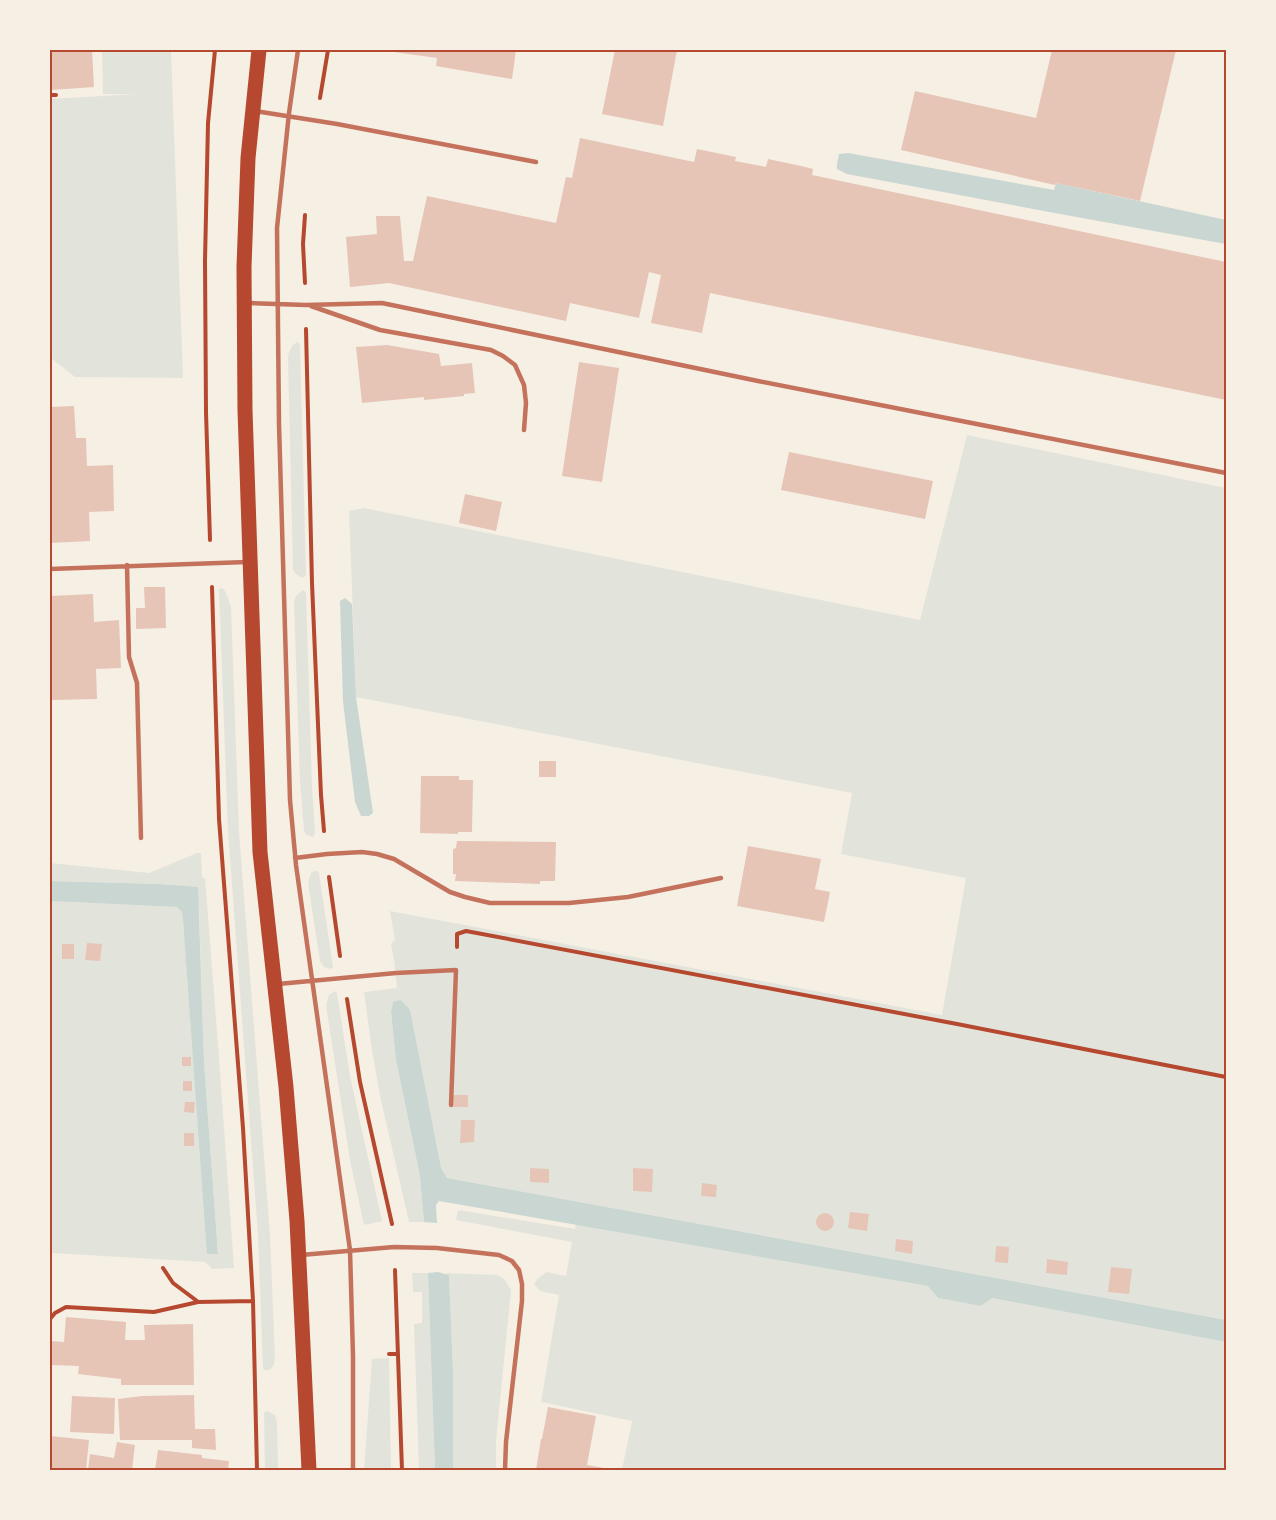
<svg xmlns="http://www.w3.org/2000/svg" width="1276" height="1520" font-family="'Roboto Condensed',sans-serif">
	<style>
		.green { fill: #e2e4dc }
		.water { fill: #c9d6d2 }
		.building { fill: #e6c5b7 }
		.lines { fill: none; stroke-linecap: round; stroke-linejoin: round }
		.path { stroke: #b5482f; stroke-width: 4 }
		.service { stroke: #c5725c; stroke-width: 4.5 }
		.primary { stroke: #b5482f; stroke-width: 15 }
		.neatline { fill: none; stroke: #b5482f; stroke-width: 2 }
	</style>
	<rect width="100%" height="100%" fill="#f6efe4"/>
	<path class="green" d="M 102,50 L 171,50 L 183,378 L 75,377 L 50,357 L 50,99 L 137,94 L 103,94 Z
		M 297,342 L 299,343 L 300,346 L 306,575 L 302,578 L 296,574 L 293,570 L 288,357 C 289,350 291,346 297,342 Z
		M 967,435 L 1226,488 L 1226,1320 L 447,1178 L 441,1168 L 393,1002 L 391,1012 L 396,1060 L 420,1176 L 424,1222 L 409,1222 L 380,1096 L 371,1044 L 364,992 L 397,988 L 394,959 L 391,944 L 395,940 L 390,911 L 942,1015 L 966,878 L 841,854 L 852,793 L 356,697 L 349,511 L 364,508 L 920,620 Z
		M 221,588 L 224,589 L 228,598 L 231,607 L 239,832 L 270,1235 L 275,1359 C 274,1366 272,1371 264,1370 L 263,1368 L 258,1235 L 228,831 L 219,589 Z
		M 303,590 L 306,592 L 312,787 L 315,833 L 313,837 L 306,835 L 304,830 L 300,782 L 294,601 L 296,596 Z
		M 197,853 L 201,853 L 202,878 L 205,878 L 218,1044 L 234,1268 L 212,1269 L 205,1262 L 52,1253 L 50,1281 L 50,901 L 177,907 L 182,912 L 183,920 L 208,1254 L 218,1253 L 204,1063 L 199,908 L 157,884 L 50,881 L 50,863 L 149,873 Z
		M 314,871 L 317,871 L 319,873 L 333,967 L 331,969 L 324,967 L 320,961 L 308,883 L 311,873 Z
		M 335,991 L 337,993 L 350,1076 L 382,1221 L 364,1225 L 350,1160 L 326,1005 L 329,995 Z
		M 458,1210 L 575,1229 L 576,1224 L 929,1286 L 938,1298 L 981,1306 L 992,1298 L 1226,1342 L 1226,1470 L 622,1470 L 632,1421 L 541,1402 L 559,1295 L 540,1291 L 534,1284 L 538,1278 L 547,1272 L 566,1276 L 572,1242 L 456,1220 Z
		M 412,1273 L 428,1273 L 435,1470 L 419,1470 L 414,1324 L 422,1323 L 422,1292 L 413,1292 Z
		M 445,1273 L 498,1275 L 504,1279 L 511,1290 L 496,1441 L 496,1470 L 453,1470 L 453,1372 L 449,1275 Z
		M 389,1358 L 391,1470 L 364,1470 L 372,1359 Z
		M 267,1411 L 275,1415 L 277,1422 L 278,1470 L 265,1470 L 264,1413 Z"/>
	<path class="water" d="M 848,153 L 1054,190 L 1056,183 L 1226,220 L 1226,244 L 1071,216 L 847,174 L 837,169 L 837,164 L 839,154 Z
		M 345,598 L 352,604 L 356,697 L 373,813 L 369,816 L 361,816 L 355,802 L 343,701 L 340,601 Z
		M 50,881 L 157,884 L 198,887 L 204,1063 L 218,1254 L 207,1254 L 183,920 L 182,912 L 177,907 L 50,901 Z
		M 401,1000 L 410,1010 L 441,1168 L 447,1178 L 1226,1320 L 1226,1342 L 992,1298 L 981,1306 L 938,1298 L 928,1286 L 439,1201 L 436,1205 L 437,1223 L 424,1222 L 420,1176 L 396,1060 L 391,1012 L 393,1002 Z
		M 438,1272 L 449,1275 L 453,1372 L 453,1470 L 435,1470 L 428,1273 Z"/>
	<path class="building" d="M 50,50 L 92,50 L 94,87 L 51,90 L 50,74 Z
		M 394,50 L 516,50 L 512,79 L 436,66 L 437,58 L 394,52 Z
		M 615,50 L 677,50 L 663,126 L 602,114 Z
		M 1052,50 L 1176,50 L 1140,201 L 1056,183 L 1055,185 L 901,150 L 915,91 L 1036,118 Z
		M 580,138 L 694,162 L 697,149 L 736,157 L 735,161 L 766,167 L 768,159 L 801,166 L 813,169 L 812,175 L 1226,262 L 1226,400 L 710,293 L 702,333 L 651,323 L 661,275 L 649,272 L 639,318 L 570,303 L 566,321 L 389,283 L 350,287 L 346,237 L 377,234 L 376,216 L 400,216 L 404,261 L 413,261 L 427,196 L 556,223 L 566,177 L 572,178 Z
		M 387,345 L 439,354 L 441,366 L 472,363 L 475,393 L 464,394 L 464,396 L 424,400 L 424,397 L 362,403 L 356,347 Z
		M 579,362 L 619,368 L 602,482 L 562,476 Z
		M 74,406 L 76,438 L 86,438 L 87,466 L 113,465 L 114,511 L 89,512 L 90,541 L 50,543 L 50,407 Z
		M 789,452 L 933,481 L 925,519 L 781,490 Z
		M 465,494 L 502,502 L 496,531 L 459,523 Z
		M 144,587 L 165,587 L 166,628 L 136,629 L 136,608 L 145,608 Z
		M 93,594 L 94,622 L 119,620 L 121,668 L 96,669 L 97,699 L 51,700 L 50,669 L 50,596 Z
		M 539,761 L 556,761 L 556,777 L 539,777 Z
		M 421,776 L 459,776 L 459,780 L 473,780 L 472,832 L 458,832 L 458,834 L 420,833 Z
		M 457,841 L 556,842 L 555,881 L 540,881 L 540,884 L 455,881 L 456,874 L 453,874 L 453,849 L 456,848 Z
		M 748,846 L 821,859 L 815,889 L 830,892 L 824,922 L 737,906 Z
		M 87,943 L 102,944 L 100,961 L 85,960 Z
		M 62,944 L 74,944 L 74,959 L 62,959 Z
		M 182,1057 L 191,1057 L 191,1066 L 182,1066 Z
		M 183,1081 L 192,1081 L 192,1091 L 183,1091 Z
		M 452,1095 L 468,1095 L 468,1107 L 452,1107 Z
		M 185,1102 L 195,1102 L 194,1113 L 184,1112 Z
		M 461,1120 L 475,1120 L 474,1142 L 460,1143 Z
		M 184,1133 L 194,1133 L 194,1146 L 184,1146 Z
		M 530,1168 L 549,1169 L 549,1183 L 530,1182 Z
		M 633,1168 L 653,1169 L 652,1192 L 633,1191 Z
		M 702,1183 L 717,1185 L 716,1197 L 701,1196 Z
		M 850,1212 L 869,1214 L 867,1231 L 848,1228 Z
		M816 1222a9 9 0 1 1 18 0a9 9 0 1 1-18 0Z
		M 896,1239 L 913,1241 L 912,1254 L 895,1251 Z
		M 996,1246 L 1009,1247 L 1008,1263 L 995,1262 Z
		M 1047,1259 L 1068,1262 L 1067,1275 L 1046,1273 Z
		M 1111,1267 L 1132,1269 L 1129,1294 L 1108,1292 Z
		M 66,1317 L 126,1322 L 125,1340 L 145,1340 L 144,1325 L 193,1324 L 194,1385 L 121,1385 L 121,1379 L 78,1374 L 79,1366 L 50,1365 L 51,1341 L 64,1342 Z
		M 194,1395 L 195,1429 L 215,1429 L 216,1450 L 192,1448 L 192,1440 L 120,1440 L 118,1399 L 142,1396 Z
		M 72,1396 L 115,1398 L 114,1434 L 70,1432 Z
		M 548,1407 L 596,1416 L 587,1465 L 604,1468 L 604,1470 L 536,1470 L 541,1439 L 542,1439 Z
		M 50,1436 L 89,1440 L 86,1470 L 50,1470 Z
		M 117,1442 L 135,1445 L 132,1470 L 88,1470 L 90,1454 L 114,1458 Z
		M 158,1450 L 202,1455 L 202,1458 L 229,1461 L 228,1470 L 155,1470 Z"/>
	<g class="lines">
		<path class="path" d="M 50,95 L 56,95
			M 320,98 L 328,50
			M 305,215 L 303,244 L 305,283
			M 306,329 L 312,583 L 321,795 L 324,831
			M 210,540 L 206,412 L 205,261 L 208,123 L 215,50
			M 212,587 L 219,819 L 243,1128 L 253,1301 L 257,1470
			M 329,877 L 340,956
			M 457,947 L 457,934 L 466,931 L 957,1024 L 1226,1077
			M 347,999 L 360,1082 L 392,1224
			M 163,1268 L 173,1283 L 197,1301
			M 395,1270 L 402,1470
			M 50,1319 L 55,1313 L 66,1307 L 154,1312 L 198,1302 L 253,1301
			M 389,1354 L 397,1354"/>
		<path class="service" d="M 298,50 L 289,113 L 277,228 L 279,424 L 290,800 L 296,865 L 350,1250 L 353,1356 L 353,1470
			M 255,111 L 337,124 L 536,162
			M 247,303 L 306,305 L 382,303 L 758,381 L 1226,473
			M 311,306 L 380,330 L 491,350 L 503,356 L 515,365 L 524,385 L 526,403 L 524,430
			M 127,565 L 129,657 L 137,683 L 141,838
			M 50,569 L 247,562
			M 295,858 L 327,854 L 362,852 L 377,854 L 394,859 L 450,892 L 465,897 L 490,903 L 569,903 L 628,897 L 721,878
			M 278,984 L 396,973 L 456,970 L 451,1105
			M 301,1255 L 394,1247 L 437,1248 L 499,1255 L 512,1261 L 519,1270 L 522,1284 L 522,1301 L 506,1442 L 505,1470"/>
		<path class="primary" d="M 259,50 L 248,158 L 244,267 L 245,410 L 260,852 L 286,1087 L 297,1221 L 309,1470"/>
	</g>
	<rect width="1276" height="1520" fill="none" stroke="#f6efe4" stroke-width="102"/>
	<rect x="51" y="51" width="1174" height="1418" class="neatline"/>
</svg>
